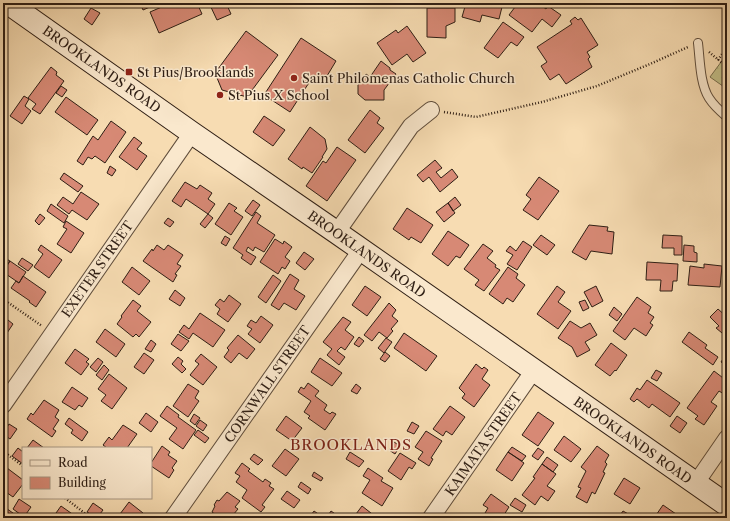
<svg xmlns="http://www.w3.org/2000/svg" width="730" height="521" font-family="'Libre Caslon Text',serif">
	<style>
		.forest { fill: url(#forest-crowns); stroke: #786e4e }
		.building { fill: #d78975; stroke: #2e1e14 }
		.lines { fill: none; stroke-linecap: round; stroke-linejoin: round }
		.lane-casing { stroke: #604e3c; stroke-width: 10 }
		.street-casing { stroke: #604e3c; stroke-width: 18 }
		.secondary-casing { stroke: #2e1e14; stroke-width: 24 }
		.path { stroke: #2e1e14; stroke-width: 2.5; stroke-dasharray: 1 2; stroke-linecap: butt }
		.lane { stroke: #fae8cd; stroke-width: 8 }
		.street { stroke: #fae8cd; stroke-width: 16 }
		.secondary { stroke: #fae8cd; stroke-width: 22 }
		.poi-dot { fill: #8f2418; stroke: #fae8cd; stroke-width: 1.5 }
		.labels { text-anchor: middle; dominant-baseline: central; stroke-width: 3; stroke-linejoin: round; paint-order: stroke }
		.street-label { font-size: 13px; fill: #2e1e14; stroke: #fae8cd }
		.poi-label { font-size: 13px; fill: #2e1e14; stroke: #fae8cd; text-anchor: start }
		.quarter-label { font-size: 15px; letter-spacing: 1px; fill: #7a1f14; stroke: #fae8cd }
	</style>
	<defs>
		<pattern id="forest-crowns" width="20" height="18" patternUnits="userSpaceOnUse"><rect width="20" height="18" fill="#c3bf88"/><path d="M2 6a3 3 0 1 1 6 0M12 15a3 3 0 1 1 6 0" fill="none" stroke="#a8a474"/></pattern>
	</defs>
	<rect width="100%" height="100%" fill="#f7dcb2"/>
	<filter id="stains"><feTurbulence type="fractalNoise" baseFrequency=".005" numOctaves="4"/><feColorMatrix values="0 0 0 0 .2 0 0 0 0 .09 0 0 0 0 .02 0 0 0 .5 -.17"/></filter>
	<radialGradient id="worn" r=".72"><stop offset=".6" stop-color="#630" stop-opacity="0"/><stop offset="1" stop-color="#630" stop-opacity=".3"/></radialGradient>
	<path class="forest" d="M 727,54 L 727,89 L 710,77 Z"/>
	<path class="building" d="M 140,3 L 159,3 L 143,10 Z
		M 171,3 L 197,3 L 202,14 L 159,33 L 150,12 Z
		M 209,3 L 226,3 L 231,14 L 217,20 Z
		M 466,3 L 503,3 L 499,19 L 482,15 L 480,22 L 462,17 Z
		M 518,3 L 538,3 L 546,9 L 548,6 L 561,15 L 552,27 L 542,19 L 532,32 L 509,15 Z
		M 91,8 L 100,13 L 92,25 L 84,19 Z
		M 427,8 L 455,8 L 455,22 L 446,26 L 446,38 L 427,37 Z
		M 575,17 L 578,20 L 581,18 L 598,45 L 587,52 L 590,57 L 588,59 L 592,67 L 566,84 L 559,74 L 550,80 L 541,66 L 547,62 L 537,47 L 572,24 L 570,21 Z
		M 503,22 L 524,37 L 517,46 L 511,42 L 498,58 L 484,48 Z
		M 407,26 L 426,53 L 413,62 L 407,54 L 392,65 L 377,43 L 396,30 L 398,33 Z
		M 246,31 L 278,55 L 247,97 L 222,90 L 215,73 Z
		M 301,38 L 336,61 L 324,81 L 314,75 L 290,112 L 264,95 Z
		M 381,61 L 390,68 L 390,70 L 396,74 L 384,90 L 384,100 L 365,100 L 358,94 L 358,85 L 366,74 L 370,77 Z
		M 51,67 L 57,72 L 56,75 L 64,81 L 40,114 L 32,109 L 36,104 L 28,98 Z
		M 61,86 L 67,90 L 62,97 L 56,93 Z
		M 24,96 L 29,99 L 25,106 L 31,111 L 22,124 L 10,116 Z
		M 66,97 L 98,120 L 87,135 L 55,112 Z
		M 370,110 L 380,118 L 377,123 L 384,128 L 365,153 L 348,140 Z
		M 264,116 L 285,130 L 273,146 L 253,132 Z
		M 111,121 L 126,132 L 105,163 L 95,156 L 92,159 L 88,157 L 83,165 L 77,161 L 93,136 L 98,140 Z
		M 310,127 L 325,139 L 327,149 L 322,157 L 323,157 L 312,173 L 303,167 L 302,169 L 288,159 Z
		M 134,137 L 142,143 L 137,149 L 147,156 L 137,170 L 119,157 Z
		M 337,147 L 356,160 L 327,201 L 306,186 L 323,161 L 326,163 Z
		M 435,160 L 442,168 L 436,172 L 441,178 L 452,169 L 458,177 L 440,192 L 429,177 L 423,182 L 417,175 Z
		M 110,166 L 116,170 L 112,176 L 107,173 Z
		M 64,173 L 83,186 L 78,192 L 60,179 Z
		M 539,177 L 559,191 L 538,220 L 523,210 L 531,199 L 526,195 Z
		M 185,182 L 197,189 L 200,185 L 212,193 L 208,199 L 215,204 L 208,214 L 186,199 L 181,207 L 172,201 Z
		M 81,192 L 99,204 L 87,220 L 72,210 L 69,214 L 57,205 L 63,197 L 73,204 Z
		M 455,197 L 461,205 L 453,211 L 448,203 Z
		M 253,200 L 260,205 L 252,216 L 245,211 Z
		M 229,203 L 237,208 L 234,211 L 243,217 L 231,235 L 215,224 Z
		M 448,203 L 455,213 L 444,222 L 436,212 Z
		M 51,204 L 68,216 L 64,223 L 47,211 Z
		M 407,208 L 433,225 L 421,243 L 411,237 L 409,240 L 393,229 Z
		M 256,212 L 261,216 L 257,223 L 275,235 L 264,252 L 255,247 L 253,251 L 248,247 L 246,251 L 256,257 L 251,265 L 241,258 L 243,255 L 233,248 Z
		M 40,214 L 45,218 L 39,225 L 35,221 Z
		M 208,214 L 213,218 L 205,228 L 200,224 Z
		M 168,218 L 174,222 L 170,227 L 164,223 Z
		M 66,221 L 84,233 L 71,253 L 57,244 L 67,229 L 63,227 Z
		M 589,225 L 608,227 L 607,231 L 614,232 L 612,254 L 591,251 L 586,260 L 572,252 Z
		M 448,231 L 469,245 L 460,258 L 456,256 L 448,266 L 432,254 Z
		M 541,235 L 555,245 L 547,255 L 533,245 Z
		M 663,235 L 682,236 L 682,255 L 674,255 L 674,248 L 662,248 Z
		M 225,236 L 230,239 L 226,246 L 221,243 Z
		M 275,239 L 283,244 L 284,241 L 292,247 L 285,257 L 290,261 L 285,269 L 282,267 L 278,274 L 260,262 Z
		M 523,241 L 532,247 L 517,270 L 507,264 L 513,255 L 506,251 L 510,246 L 516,251 Z
		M 483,244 L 493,251 L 487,258 L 496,265 L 495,267 L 500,270 L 484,291 L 475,285 L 479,280 L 464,269 Z
		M 41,245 L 62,260 L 49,278 L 34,267 L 43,254 L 38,250 Z
		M 157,245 L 164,250 L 168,245 L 183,255 L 177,264 L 181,266 L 175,274 L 177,275 L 173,282 L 143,261 L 152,249 L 153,251 Z
		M 684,245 L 694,246 L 694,252 L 697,253 L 697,262 L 683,261 Z
		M 304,252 L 314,259 L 305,270 L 296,263 Z
		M 3,257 L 10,261 L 3,271 Z
		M 22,258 L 33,265 L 28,271 L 18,264 Z
		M 10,261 L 26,272 L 19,283 L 3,272 Z
		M 647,262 L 678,264 L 677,281 L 673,281 L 672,291 L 660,291 L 661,280 L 646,280 Z
		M 704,264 L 722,266 L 720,287 L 688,285 L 690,266 L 704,268 Z
		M 132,267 L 150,281 L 139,295 L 122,282 Z
		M 508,267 L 518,274 L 516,278 L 525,285 L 513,302 L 507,298 L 503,304 L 489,294 Z
		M 290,274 L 299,280 L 294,289 L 305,296 L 296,310 L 284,303 L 279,310 L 271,305 Z
		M 273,275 L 281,281 L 266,303 L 258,297 Z
		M 23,276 L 46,292 L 36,307 L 29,302 L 30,301 L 11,288 L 16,281 L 19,283 Z
		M 365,286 L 381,297 L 367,316 L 352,305 Z
		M 557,286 L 565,292 L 558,302 L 571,311 L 558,329 L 537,314 Z
		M 596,286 L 603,301 L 592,307 L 584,292 Z
		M 175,290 L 185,298 L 180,306 L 169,299 Z
		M 229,295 L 241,304 L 228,322 L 217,314 L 220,309 L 215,305 L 220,299 L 224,302 Z
		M 637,297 L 651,307 L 648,313 L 654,317 L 650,323 L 653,325 L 646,336 L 634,328 L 625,340 L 613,331 Z
		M 133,300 L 141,306 L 137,311 L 151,322 L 139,337 L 136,334 L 133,337 L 117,324 L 122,317 L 121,316 Z
		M 585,300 L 589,308 L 583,311 L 579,302 Z
		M 389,303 L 396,310 L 392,316 L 398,321 L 391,329 L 393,331 L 387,338 L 379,332 L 372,341 L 364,335 Z
		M 614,307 L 622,314 L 617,321 L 609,315 Z
		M 718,309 L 727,317 L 727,327 L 722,333 L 716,328 L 719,326 L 710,317 Z
		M 200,313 L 225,330 L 213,347 L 193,333 L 189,339 L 179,332 L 184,325 L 189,329 Z
		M 3,316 L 13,324 L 3,339 Z
		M 261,316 L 273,325 L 260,343 L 248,334 L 252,329 L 247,326 L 251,320 L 256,323 Z
		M 343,317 L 351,322 L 345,330 L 354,337 L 345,350 L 341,347 L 337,351 L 345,357 L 339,365 L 327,355 L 332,349 L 323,342 Z
		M 570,321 L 581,328 L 590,323 L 597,335 L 585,342 L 590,350 L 577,357 L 572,347 L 558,338 Z
		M 105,329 L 125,344 L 116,357 L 96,342 Z
		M 689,332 L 707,345 L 705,348 L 718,357 L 713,365 L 682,342 Z
		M 404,333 L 437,356 L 426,371 L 394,348 Z
		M 178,334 L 189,341 L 181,351 L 171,344 Z
		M 238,335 L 255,349 L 247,359 L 239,353 L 231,363 L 224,357 L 229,350 L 227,348 Z
		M 359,337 L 364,341 L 359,347 L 354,344 Z
		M 386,338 L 392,342 L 384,353 L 378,348 Z
		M 151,340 L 156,344 L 151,352 L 145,349 Z
		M 611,343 L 627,355 L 616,371 L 615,370 L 610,376 L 595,365 Z
		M 75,349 L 89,359 L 86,362 L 89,364 L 81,375 L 65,363 Z
		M 385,352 L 390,356 L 385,362 L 380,359 Z
		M 144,353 L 154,360 L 144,374 L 134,367 Z
		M 727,353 L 727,366 L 721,362 Z
		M 201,354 L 217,367 L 203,385 L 190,375 L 199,364 L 195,361 Z
		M 178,357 L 183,361 L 181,364 L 186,369 L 182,373 L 172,364 Z
		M 98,358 L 103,362 L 96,372 L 90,367 Z
		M 320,358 L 342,373 L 332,386 L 311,372 Z
		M 476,364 L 482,369 L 484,367 L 488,370 L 482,379 L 490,385 L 474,407 L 462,398 L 465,394 L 459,388 Z
		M 104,365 L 109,370 L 102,380 L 96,375 Z
		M 656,370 L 662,373 L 657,381 L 651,378 Z
		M 714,371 L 727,381 L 727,396 L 719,391 L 711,402 L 717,406 L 704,425 L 695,419 L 698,416 L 687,408 Z
		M 109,374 L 127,388 L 112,409 L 101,401 L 106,395 L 98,389 Z
		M 647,380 L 680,403 L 670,417 L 652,404 L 649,408 L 637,399 L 634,402 L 630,399 L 637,388 L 640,390 Z
		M 308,383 L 319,391 L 315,396 L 327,405 L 324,410 L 330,414 L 332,412 L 336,414 L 325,430 L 308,418 L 310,416 L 304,412 L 311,401 L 298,392 L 301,387 L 304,389 Z
		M 188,384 L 199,391 L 195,398 L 199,401 L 188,417 L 173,406 Z
		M 356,384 L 361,388 L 357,394 L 351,391 Z
		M 72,387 L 88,398 L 82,407 L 79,405 L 75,410 L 62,402 Z
		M 44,400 L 59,410 L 55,417 L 59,420 L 53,429 L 56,431 L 52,437 L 27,419 L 31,413 L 33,415 Z
		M 167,406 L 179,415 L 178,417 L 196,430 L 183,449 L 169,439 L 177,428 L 160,416 Z
		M 450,406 L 465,417 L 452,435 L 446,431 L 443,436 L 433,429 Z
		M 538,412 L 554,423 L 538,446 L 522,435 Z
		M 146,413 L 158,422 L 151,432 L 139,423 Z
		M 194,414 L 200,418 L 195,425 L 190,421 Z
		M 286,416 L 302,428 L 292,441 L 276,430 Z
		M 677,416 L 687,423 L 680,433 L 670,426 Z
		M 69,418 L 88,432 L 82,441 L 71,433 L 73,430 L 65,424 Z
		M 200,420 L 207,425 L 203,431 L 196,426 Z
		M 412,422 L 419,426 L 414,434 L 407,431 Z
		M 9,424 L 17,429 L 10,439 L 3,434 Z
		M 123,425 L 137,434 L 127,448 L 107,448 L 103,445 L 109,437 L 112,440 Z
		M 198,430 L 209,438 L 205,443 L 194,435 Z
		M 426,431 L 442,441 L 431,458 L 433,459 L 429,466 L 418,459 L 423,452 L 415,447 Z
		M 564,436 L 581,449 L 571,462 L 554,450 Z
		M 33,440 L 44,448 L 27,448 Z
		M 394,442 L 400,446 L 395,454 L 389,450 Z
		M 162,446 L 170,452 L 168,455 L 177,461 L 172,468 L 174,470 L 169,478 L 151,466 L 151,463 Z
		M 597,446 L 609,455 L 605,462 L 607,464 L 603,472 L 605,473 L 595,494 L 592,492 L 587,503 L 576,497 L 581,488 L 578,487 L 586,471 L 581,467 Z
		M 512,447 L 526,456 L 522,461 L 508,452 Z
		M 18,448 L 23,452 L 23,464 L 12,456 Z
		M 538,448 L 544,452 L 538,460 L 532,456 Z
		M 285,449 L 299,459 L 286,476 L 272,466 Z
		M 350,452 L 364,461 L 359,467 L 346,459 Z
		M 508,452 L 524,463 L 512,481 L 496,470 Z
		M 400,453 L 416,463 L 412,469 L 409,467 L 401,480 L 388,471 Z
		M 254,454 L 263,460 L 258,465 L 250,459 Z
		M 547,457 L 558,465 L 553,472 L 542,464 Z
		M 242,463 L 250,469 L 248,471 L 263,482 L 265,479 L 271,483 L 269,486 L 274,489 L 262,505 L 265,507 L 261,512 L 242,498 L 247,490 L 236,482 L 240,476 L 235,473 Z
		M 542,464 L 556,474 L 547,486 L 555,491 L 548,501 L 541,496 L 535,505 L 522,495 L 535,478 L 533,477 Z
		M 7,468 L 23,480 L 23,484 L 13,497 L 3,490 L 3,473 Z
		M 368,468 L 383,478 L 381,481 L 393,488 L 382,506 L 362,493 L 370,480 L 363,476 Z
		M 314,472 L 323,478 L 321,481 L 312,476 Z
		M 624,478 L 640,488 L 630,504 L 614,494 Z
		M 301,482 L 311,489 L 308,494 L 298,487 Z
		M 287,491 L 300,500 L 294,508 L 281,499 Z
		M 227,492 L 240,501 L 235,507 L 238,509 L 233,515 L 231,514 L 228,518 L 220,518 L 212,512 L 215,506 L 214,505 L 217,500 L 219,501 Z
		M 491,494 L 509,507 L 502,518 L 482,518 L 488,508 L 483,505 Z
		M 515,498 L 526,505 L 522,512 L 510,505 Z
		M 19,499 L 31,507 L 24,517 L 13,509 Z
		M 129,502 L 143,513 L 139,518 L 117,518 Z
		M 93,503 L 103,510 L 97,518 L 87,512 Z
		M 663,505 L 676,514 L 674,518 L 654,518 Z
		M 3,506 L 20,518 L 3,518 Z
		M 61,506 L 78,518 L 56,518 L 58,515 L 56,513 Z
		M 362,506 L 376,517 L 375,518 L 353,518 Z
		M 314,511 L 324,518 L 309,518 Z
		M 331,511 L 341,518 L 328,518 L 327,517 Z
		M 623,511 L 630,515 L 628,518 L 618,518 Z"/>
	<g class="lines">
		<g class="lane-casing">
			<path id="lane" d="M 698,43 C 700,60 700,84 709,98 C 714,106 720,111 727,117"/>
		</g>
		<g class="street-casing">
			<path id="street" d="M 336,232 L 344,222 L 411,126 L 431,110
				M 3,405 L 192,133
				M 696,483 L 727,438
				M 173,518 L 361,250
				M 431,518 L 534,370"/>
		</g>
		<g class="secondary-casing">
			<path id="secondary" d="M 8,3 L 192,133 L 336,232 L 727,505"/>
		</g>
		<path class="path" d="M 709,52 L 727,67
			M 718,60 L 727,47
			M 444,112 L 476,117 L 542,102 L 597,86 L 650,64 L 688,47
			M 3,299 L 42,326
			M 3,451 L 23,466
			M 65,498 L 91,518"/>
		<use href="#lane" class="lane"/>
		<use href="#street" class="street"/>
		<use href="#secondary" class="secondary"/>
	</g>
	<g class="poi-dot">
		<rect x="125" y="68" width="8" height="8" rx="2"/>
		<circle cx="294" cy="78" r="4"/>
		<circle cx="220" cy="95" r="4"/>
	</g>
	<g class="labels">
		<g class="street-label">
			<text transform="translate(102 69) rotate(35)">BROOKLANDS ROAD</text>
			<text transform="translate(367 254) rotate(35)">BROOKLANDS ROAD</text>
			<text transform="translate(97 269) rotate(-55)">EXETER STREET</text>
			<text transform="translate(267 384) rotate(-55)">CORNWALL STREET</text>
			<text transform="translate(633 440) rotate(35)">BROOKLANDS ROAD</text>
			<text transform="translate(483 444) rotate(-55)">KAIMATA STREET</text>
		</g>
		<g class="poi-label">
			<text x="137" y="72">St Pius/Brooklands</text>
			<text x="302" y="78">Saint Philomenas Catholic Church</text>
			<text x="228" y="95">St Pius X School</text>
		</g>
		<g class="quarter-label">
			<text x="351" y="444">BROOKLANDS</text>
		</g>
	</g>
	<rect width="730" height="521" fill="none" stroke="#f7dcb2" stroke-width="16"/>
	<rect x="4" y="4" width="722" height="513" fill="none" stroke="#2e1e14" stroke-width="2"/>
	<rect x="8" y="8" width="714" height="505" fill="none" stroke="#2e1e14"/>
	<rect x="22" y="447" width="130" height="52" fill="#fae8cd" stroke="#a89783"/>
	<rect x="30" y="460" width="20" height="6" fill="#fae8cd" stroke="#a89783"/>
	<text x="58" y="467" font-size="12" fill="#2e1e14">Road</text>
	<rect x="30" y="477" width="20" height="12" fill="#d78975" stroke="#a89783"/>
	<text x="58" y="487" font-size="12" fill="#2e1e14">Building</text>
	<rect width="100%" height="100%" filter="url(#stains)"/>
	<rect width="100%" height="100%" fill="url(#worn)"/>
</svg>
